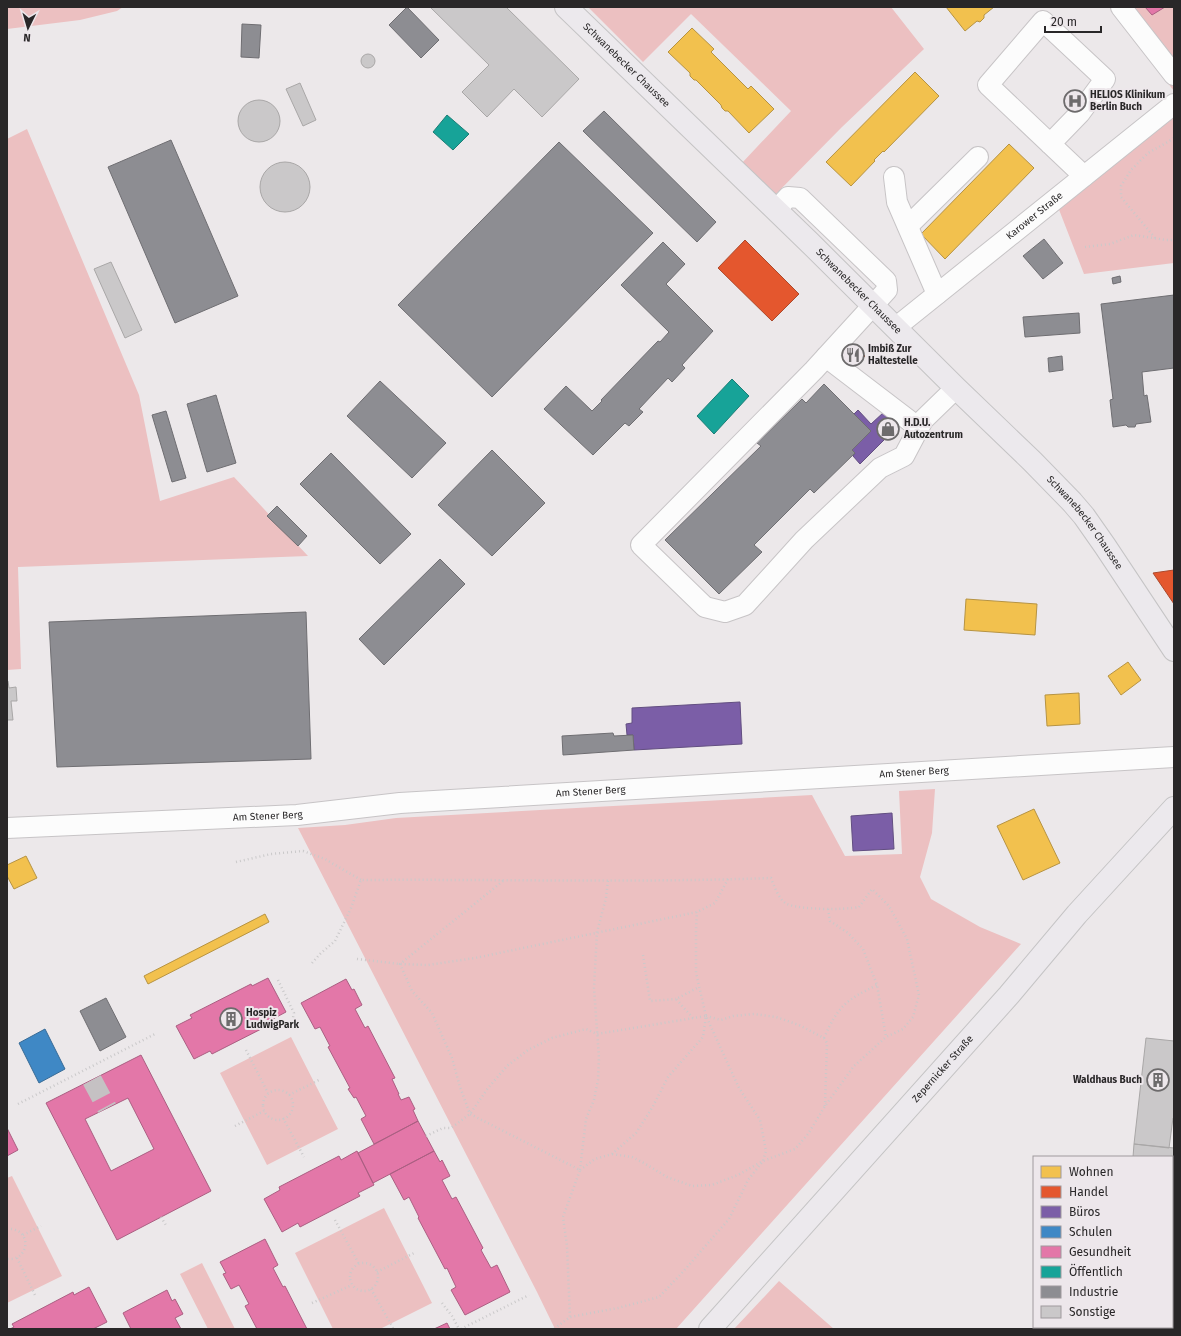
<svg xmlns="http://www.w3.org/2000/svg" width="1181" height="1336" font-family="'Fira Sans',sans-serif">
	<style>
		.green { fill: #ecc0c1 }
		.homes { fill: #f2c14e; stroke: #b69343 }
		.shops { fill: #e4572e; stroke: #ac492c }
		.offices { fill: #7b5ea7; stroke: #624e81 }
		.schools { fill: #3f88c5; stroke: #386b96 }
		.health { fill: #e377a8; stroke: #ab5f82; fill-rule: evenodd }
		.public { fill: #17a398; stroke: #1c7e76 }
		.industry { fill: #8d8d92; stroke: #6f6e72 }
		.building { fill: #cac8c9; stroke: #a9a7a7 }
		.lines { fill: none; stroke-linecap: round; stroke-linejoin: round }
		.minor-tunnel { stroke: #c5c1c3; stroke-width: 20; stroke-dasharray: 20 10; stroke-linecap: butt }
		.minor-casing { stroke: #c7c4c6; stroke-width: 22 }
		.major-casing { stroke: #c5c4c5; stroke-width: 24 }
		.path { stroke: #cac9ca; stroke-width: 2.5; stroke-dasharray: 1 3; stroke-linecap: butt }
		.minor { stroke: #fcfcfc; stroke-width: 20 }
		.major { stroke: #ece9ed; stroke-width: 22 }
		.labels { text-anchor: middle; dominant-baseline: central; stroke-width: 4; stroke-linejoin: round; paint-order: stroke }
		.street-label { font-size: 10px; fill: #292728; stroke: #ede7eb }
		.poi-label { font-size: 10px; font-weight: bold; fill: #292728; stroke: #ede7eb; text-anchor: start }
	</style>
	<rect width="100%" height="100%" fill="#ece8ea"/>
	<path class="green" d="M 7,7 L 123,7 L 117,11 L 80,20 L 7,29 Z
		M 588,7 L 891,7 L 924,49 L 842,127 L 774,196 L 741,164 L 791,111 L 691,14 L 643,62 Z
		M 1109,7 L 1174,7 L 1174,91 Z
		M 1174,114 L 1174,263 L 1084,274 L 1058,207 Z
		M 27,129 L 139,395 L 160,501 L 234,477 L 308,556 L 18,567 L 21,669 L 7,670 L 7,139 Z
		M 935,789 L 932,833 L 920,877 L 931,899 L 980,927 L 1021,944 L 676,1329 L 555,1329 L 537,1292 L 298,828 L 345,825 L 396,818 L 812,795 L 845,856 L 902,854 L 899,791 Z
		M 291,1037 L 338,1129 L 267,1165 L 220,1073 Z
		M 12,1176 L 62,1276 L 7,1303 L 7,1178 Z
		M 384,1208 L 432,1303 L 380,1329 L 333,1329 L 295,1253 Z
		M 202,1263 L 235,1329 L 208,1329 L 180,1274 Z
		M 779,1281 L 834,1329 L 734,1329 Z"/>
	<path class="homes" d="M 946,7 L 994,7 L 984,15 L 984,18 L 980,22 L 977,21 L 965,31 Z
		M 692,28 L 714,49 L 711,52 L 748,89 L 751,86 L 774,109 L 749,133 L 728,111 L 725,111 L 722,108 L 721,105 L 696,80 L 694,80 L 690,76 L 690,73 L 668,52 Z
		M 915,72 L 939,96 L 884,152 L 883,151 L 874,160 L 875,161 L 851,186 L 826,162 Z
		M 1009,144 L 1034,168 L 945,259 L 921,234 Z
		M 966,599 L 1037,604 L 1035,635 L 964,630 Z
		M 1128,662 L 1141,680 L 1121,695 L 1108,676 Z
		M 1079,693 L 1080,724 L 1047,726 L 1045,695 Z
		M 1034,809 L 1060,863 L 1023,880 L 997,826 Z
		M 26,856 L 37,878 L 14,889 L 7,876 L 7,865 Z
		M 265,914 L 269,922 L 148,984 L 144,976 Z"/>
	<path class="shops" d="M 745,240 L 799,294 L 772,321 L 718,268 Z
		M 852,343 L 865,356 L 853,367 L 841,355 Z
		M 1174,570 L 1174,604 L 1153,573 Z"/>
	<path class="offices" d="M 858,410 L 871,424 L 884,412 L 898,426 L 860,464 L 853,456 L 855,453 L 852,450 L 871,431 L 854,414 Z
		M 740,702 L 742,744 L 634,750 L 633,735 L 627,735 L 626,724 L 632,723 L 632,708 Z
		M 892,813 L 894,849 L 853,851 L 851,816 Z"/>
	<path class="schools" d="M 45,1029 L 65,1069 L 39,1083 L 19,1043 Z"/>
	<path class="health" d="M 1145,7 L 1165,7 L 1152,15 Z
		M 268,978 L 286,1012 L 269,1021 L 271,1024 L 212,1054 L 210,1051 L 194,1059 L 176,1026 L 192,1018 L 190,1015 L 251,984 L 252,986 Z
		M 346,979 L 352,990 L 354,989 L 362,1005 L 355,1009 L 365,1028 L 368,1026 L 395,1078 L 392,1079 L 399,1094 L 398,1094 L 401,1100 L 409,1097 L 415,1109 L 413,1110 L 418,1121 L 374,1144 L 361,1119 L 366,1116 L 356,1097 L 354,1098 L 348,1089 L 350,1088 L 328,1047 L 330,1046 L 320,1027 L 315,1029 L 301,1003 Z
		M 141,1055 L 211,1191 L 117,1240 L 46,1103 ZM 128,1098 L 154,1149 L 111,1171 L 85,1119 Z
		M 418,1121 L 434,1151 L 373,1183 L 358,1153 Z
		M 7,1128 L 18,1150 L 7,1156 Z
		M 357,1151 L 374,1185 L 358,1193 L 360,1196 L 300,1227 L 298,1223 L 282,1232 L 264,1199 L 280,1190 L 279,1187 L 339,1156 L 341,1160 Z
		M 434,1151 L 440,1162 L 442,1160 L 450,1176 L 442,1180 L 452,1199 L 456,1197 L 483,1248 L 481,1250 L 491,1268 L 497,1265 L 510,1292 L 465,1315 L 451,1290 L 456,1287 L 447,1268 L 445,1269 L 418,1218 L 419,1217 L 409,1197 L 404,1200 L 390,1174 Z
		M 265,1239 L 278,1265 L 273,1268 L 283,1287 L 285,1286 L 307,1329 L 257,1329 L 245,1306 L 249,1304 L 239,1285 L 231,1289 L 223,1274 L 226,1273 L 220,1262 Z
		M 89,1287 L 107,1322 L 93,1329 L 10,1329 L 14,1327 L 12,1324 L 73,1292 L 74,1295 Z
		M 167,1290 L 172,1301 L 175,1299 L 183,1314 L 175,1318 L 181,1329 L 131,1329 L 123,1313 Z
		M 447,1323 L 450,1329 L 434,1329 Z"/>
	<path class="public" d="M 447,115 L 469,134 L 453,150 L 433,132 Z
		M 732,379 L 749,396 L 714,434 L 697,416 Z"/>
	<path class="industry" d="M 407,7 L 439,40 L 421,58 L 389,25 Z
		M 242,24 L 261,25 L 259,58 L 241,57 Z
		M 604,111 L 716,222 L 697,242 L 583,131 Z
		M 171,140 L 238,296 L 175,323 L 108,167 Z
		M 559,142 L 653,233 L 492,397 L 398,305 Z
		M 1044,239 L 1063,263 L 1043,279 L 1023,256 Z
		M 663,242 L 685,264 L 666,284 L 713,331 L 682,365 L 685,368 L 672,382 L 668,378 L 639,409 L 643,412 L 629,426 L 625,423 L 593,455 L 544,409 L 566,386 L 592,411 L 602,401 L 601,400 L 658,341 L 660,342 L 669,332 L 621,285 Z
		M 1120,276 L 1121,282 L 1113,284 L 1112,278 Z
		M 1174,295 L 1174,368 L 1142,372 L 1144,396 L 1147,395 L 1151,422 L 1136,424 L 1135,427 L 1128,427 L 1126,425 L 1113,427 L 1110,400 L 1113,399 L 1101,304 Z
		M 1079,313 L 1080,333 L 1025,337 L 1023,317 Z
		M 1062,356 L 1063,370 L 1049,372 L 1048,358 Z
		M 380,381 L 446,443 L 412,478 L 347,416 Z
		M 824,384 L 871,431 L 852,450 L 855,453 L 814,493 L 810,489 L 754,545 L 762,552 L 719,594 L 665,540 L 761,446 L 757,443 L 802,399 L 806,403 Z
		M 216,395 L 236,463 L 207,472 L 187,404 Z
		M 166,411 L 186,478 L 172,482 L 152,415 Z
		M 492,450 L 545,503 L 492,556 L 438,505 Z
		M 331,453 L 411,534 L 380,564 L 300,484 Z
		M 277,506 L 307,536 L 298,546 L 267,516 Z
		M 440,559 L 465,584 L 384,665 L 359,639 Z
		M 306,612 L 311,759 L 57,767 L 49,622 Z
		M 613,733 L 614,736 L 633,735 L 634,750 L 563,755 L 562,736 Z
		M 106,998 L 126,1037 L 100,1051 L 80,1011 Z"/>
	<path class="building" d="M 430,7 L 506,7 L 579,79 L 542,117 L 514,89 L 487,117 L 462,92 L 489,65 Z
		M361 61a7 7 0 1 1 14 0a7 7 0 1 1-14 0Z
		M 300,83 L 316,120 L 303,126 L 286,89 Z
		M238 121a21 21 0 1 1 42 0a21 21 0 1 1-42 0Z
		M260 187a25 25 0 1 1 50 0a25 25 0 1 1-50 0Z
		M 111,262 L 142,330 L 125,338 L 94,269 Z
		M 7,681 L 8,681 L 9,688 L 16,687 L 17,701 L 11,701 L 13,720 L 7,720 Z
		M 1146,1038 L 1174,1041 L 1174,1119 L 1173,1118 L 1169,1148 L 1134,1144 Z
		M 1134,1144 L 1174,1148 L 1172,1175 L 1172,1157 L 1133,1157 Z"/>
	<g class="lines">
		<path class="minor-tunnel" d="M 92,1080 L 107,1108"/>
		<g class="minor-casing">
			<g id="minor">
				<path d="M 1121,7 L 1174,75"/>
				<path d="M 1050,144 L 1080,113 L 1105,79 L 1043,21 L 988,85 L 1084,176"/>
				<path d="M 894,177 L 897,202 L 937,294"/>
				<path d="M 776,210 L 788,197 L 800,198 L 886,281 L 887,290 L 814,370 L 641,545 L 705,607 L 725,612 L 745,605 L 804,540 L 880,468 L 904,456 L 923,420 L 956,388"/>
				<path d="M 908,226 L 978,157"/>
				<path id="s1" d="M 895,328 L 1174,104"/>
				<path d="M 826,357 L 919,428"/>
				<path id="s2" d="M 7,828 L 297,815 L 400,803 L 1174,757"/>
			</g>
		</g>
		<g class="major-casing">
			<g id="major">
				<path id="s3" d="M 566,7 L 809,242 L 956,388 L 1032,461 L 1072,502 L 1084,516 L 1105,546 L 1174,650"/>
				<path id="s4" d="M 710,1329 L 1009,995 L 1077,914 L 1174,808"/>
			</g>
		</g>
		<path class="path" d="M 1155,238 L 1121,197 L 1121,186 L 1131,170 L 1148,153 L 1166,143 L 1174,138
			M 1085,247 L 1110,244 L 1134,235 L 1166,240 L 1174,240
			M 236,862 L 271,854 L 303,851 L 325,859 L 361,880
			M 503,881 L 400,964 L 412,991 L 432,1013 L 452,1058 L 460,1087 L 470,1114 L 580,1170 L 563,1217 L 567,1246 L 570,1317
			M 828,909 L 830,921 L 848,933 L 863,949 L 877,985 L 886,1037
			M 643,955 L 650,1001 L 676,999
			M 357,959 L 400,964 L 428,965 L 475,958 L 697,912 L 715,903 L 728,879
			M 312,963 L 320,954 L 335,941 L 351,908 L 361,880 C 497,879 634,883 771,878 C 774,886 779,900 787,904 C 802,910 843,910 859,907 L 872,889 L 889,906 L 907,939 L 919,995 L 913,1017 L 903,1029 L 886,1037 L 854,1066 L 825,1106 L 808,1134 L 795,1149 L 763,1161 L 748,1180 L 729,1219 L 681,1274 L 659,1297 L 618,1308 L 570,1317 L 554,1329
			M 278,980 L 294,1013 L 291,1027
			M 706,1016 L 721,1020 L 733,1016 L 754,1014 L 776,1017 L 799,1025 L 824,1038 L 827,1043 L 825,1106
			M 693,1018 L 676,999 L 699,987
			M 824,1038 C 838,1006 846,1000 877,985
			M 246,1050 L 268,1093
			M263 1105a15 15 0 1 1 30 0a15 15 0 1 1-30 0Z
			M 289,1095 L 319,1080
			M 18,1104 L 155,1034
			M 283,1118 L 304,1157
			M 235,1126 L 264,1111
			M 426,1136 L 443,1128 L 451,1128 L 470,1114 L 488,1088 L 507,1066 L 528,1050 L 552,1038 L 586,1029 L 597,1034 L 706,1016 L 739,1088 L 760,1120 L 766,1151 L 763,1161 L 738,1175 L 712,1185 L 692,1186 L 667,1177 L 644,1163 L 632,1157 L 612,1154
			M 580,1170 L 595,1159 L 612,1154 L 636,1133 L 652,1108 L 668,1077 L 703,1037 L 706,1016 L 696,973 L 696,929 L 697,912
			M 580,1170 L 586,1119 L 594,1100 L 598,1080 L 599,1058 L 594,988 L 597,932 L 606,898 L 608,880
			M 161,1217 L 167,1227
			M 335,1220 L 359,1264
			M 7,1229 C 32,1227 31,1261 7,1259
			M 23,1235 L 41,1226
			M 17,1258 L 35,1295
			M350 1277a14 14 0 1 1 28 0a14 14 0 1 1-28 0Z
			M 377,1272 L 416,1252
			M 371,1289 L 393,1328
			M 312,1303 L 352,1285
			M 442,1303 L 452,1316 L 459,1329
			M 461,1329 L 529,1295"/>
		<use href="#minor" class="minor"/>
		<use href="#major" class="major"/>
	</g>
	<defs>
		<g id="hospital-ring" transform="scale(1.15)"><circle r="9.5" fill="#ede7eb" stroke="#6d6b6c" stroke-width="1.5"/><path d="M-5-5h3v3.5h4V-5h3V5h-3V1.5h-4V5h-3Z" fill="#6d6b6c"/></g>
		<g id="restaurant-ring" transform="scale(1.15)"><circle r="9.5" fill="#ede7eb" stroke="#6d6b6c" stroke-width="1.5"/><path d="M-5-6h1v4h1v-4h1v4h1v-4h1v5L-1.5 .5V6h-2V.5L-5-1ZM5-6V6H3V1.5H1.5Q1.5-4 5-6Z" fill="#6d6b6c"/></g>
		<g id="shop-ring" transform="scale(1.15)"><circle r="9.5" fill="#ede7eb" stroke="#6d6b6c" stroke-width="1.5"/><path d="M-5-2.5h2.3a2.7 3.5 0 0 1 5.4 0H5L5.5 6h-11ZM-1.5-2.5h3a1.5 2.3 0 0 0-3 0Z" fill="#6d6b6c"/></g>
		<g id="building-ring" transform="scale(1.15)"><circle r="9.5" fill="#ede7eb" stroke="#6d6b6c" stroke-width="1.5"/><path d="M-4-6H4V6H1V3H-1V6H-4ZM-2.5-4.3h1.7v1.8h-1.7ZM.8-4.3h1.7v1.8H.8ZM-2.5-1h1.7V.8h-1.7ZM.8-1h1.7V.8H.8Z" fill="#6d6b6c"/></g>
	</defs>
	<g fill-rule="evenodd">
		<use href="#hospital-ring" x="1075" y="101"/>
		<use href="#restaurant-ring" x="853" y="355"/>
		<use href="#shop-ring" x="888" y="429"/>
		<use href="#building-ring" x="231" y="1019"/>
		<use href="#building-ring" x="1158" y="1080"/>
	</g>
	<g class="labels">
		<g class="street-label">
			<text stroke="none"><textPath href="#s3" startOffset="84">Schwanebecker Chaussee</textPath></text>
			<text stroke="none"><textPath href="#s1" startOffset="179">Karower Straße</textPath></text>
			<text stroke="none"><textPath href="#s3" startOffset="408">Schwanebecker Chaussee</textPath></text>
			<text stroke="none"><textPath href="#s3" startOffset="732">Schwanebecker Chaussee</textPath></text>
			<text stroke="none"><textPath href="#s2" startOffset="909">Am Stener Berg</textPath></text>
			<text stroke="none"><textPath href="#s2" startOffset="585">Am Stener Berg</textPath></text>
			<text stroke="none"><textPath href="#s2" startOffset="261">Am Stener Berg</textPath></text>
			<text stroke="none"><textPath href="#s4" startOffset="349">Zepernicker Straße</textPath></text>
		</g>
		<g class="poi-label">
			<text x="1090" y="95">HELIOS Klinikum<tspan x="1090" dy="12">Berlin Buch</tspan></text>
			<text x="868" y="349">Imbiß Zur<tspan x="868" dy="12">Haltestelle</tspan></text>
			<text x="904" y="423">H.D.U.<tspan x="904" dy="12">Autozentrum</tspan></text>
			<text x="246" y="1013">Hospiz<tspan x="246" dy="12">LudwigPark</tspan></text>
			<text x="1142" y="1080" text-anchor="end">Waldhaus Buch</text>
		</g>
	</g>
	<rect width="1181" height="1336" fill="none" stroke="#292728" stroke-width="16"/>
	<rect x="1033" y="1156" width="140" height="172" fill="#ede7eb" stroke="#9f9a9d"/>
	<rect x="1041" y="1166" width="20" height="12" fill="#f2c14e" stroke="#9f9a9d"/>
	<text x="1069" y="1176" font-size="12" fill="#292728">Wohnen</text>
	<rect x="1041" y="1186" width="20" height="12" fill="#e4572e" stroke="#9f9a9d"/>
	<text x="1069" y="1196" font-size="12" fill="#292728">Handel</text>
	<rect x="1041" y="1206" width="20" height="12" fill="#7b5ea7" stroke="#9f9a9d"/>
	<text x="1069" y="1216" font-size="12" fill="#292728">Büros</text>
	<rect x="1041" y="1226" width="20" height="12" fill="#3f88c5" stroke="#9f9a9d"/>
	<text x="1069" y="1236" font-size="12" fill="#292728">Schulen</text>
	<rect x="1041" y="1246" width="20" height="12" fill="#e377a8" stroke="#9f9a9d"/>
	<text x="1069" y="1256" font-size="12" fill="#292728">Gesundheit</text>
	<rect x="1041" y="1266" width="20" height="12" fill="#17a398" stroke="#9f9a9d"/>
	<text x="1069" y="1276" font-size="12" fill="#292728">Öffentlich</text>
	<rect x="1041" y="1286" width="20" height="12" fill="#8d8d92" stroke="#9f9a9d"/>
	<text x="1069" y="1296" font-size="12" fill="#292728">Industrie</text>
	<rect x="1041" y="1306" width="20" height="12" fill="#cac8c9" stroke="#9f9a9d"/>
	<text x="1069" y="1316" font-size="12" fill="#292728">Sonstige</text>
	<g transform="translate(28 28) rotate(185)" stroke="#ede7eb" stroke-width="3" paint-order="stroke">
	<path d="M0-3L7 15L0 10L-7 15Z" fill="#292728"/>
	<text y="-6" font-size="11" font-weight="bold" text-anchor="middle" fill="#292728">N</text>
	</g>
	<path d="M1045 26v6h56v-6" fill="none" stroke="#292728" stroke-width="2"/>
	<text x="1051" y="26" font-size="12" fill="#292728" stroke="#ede7eb" stroke-width="3" paint-order="stroke">20 m</text>
</svg>
